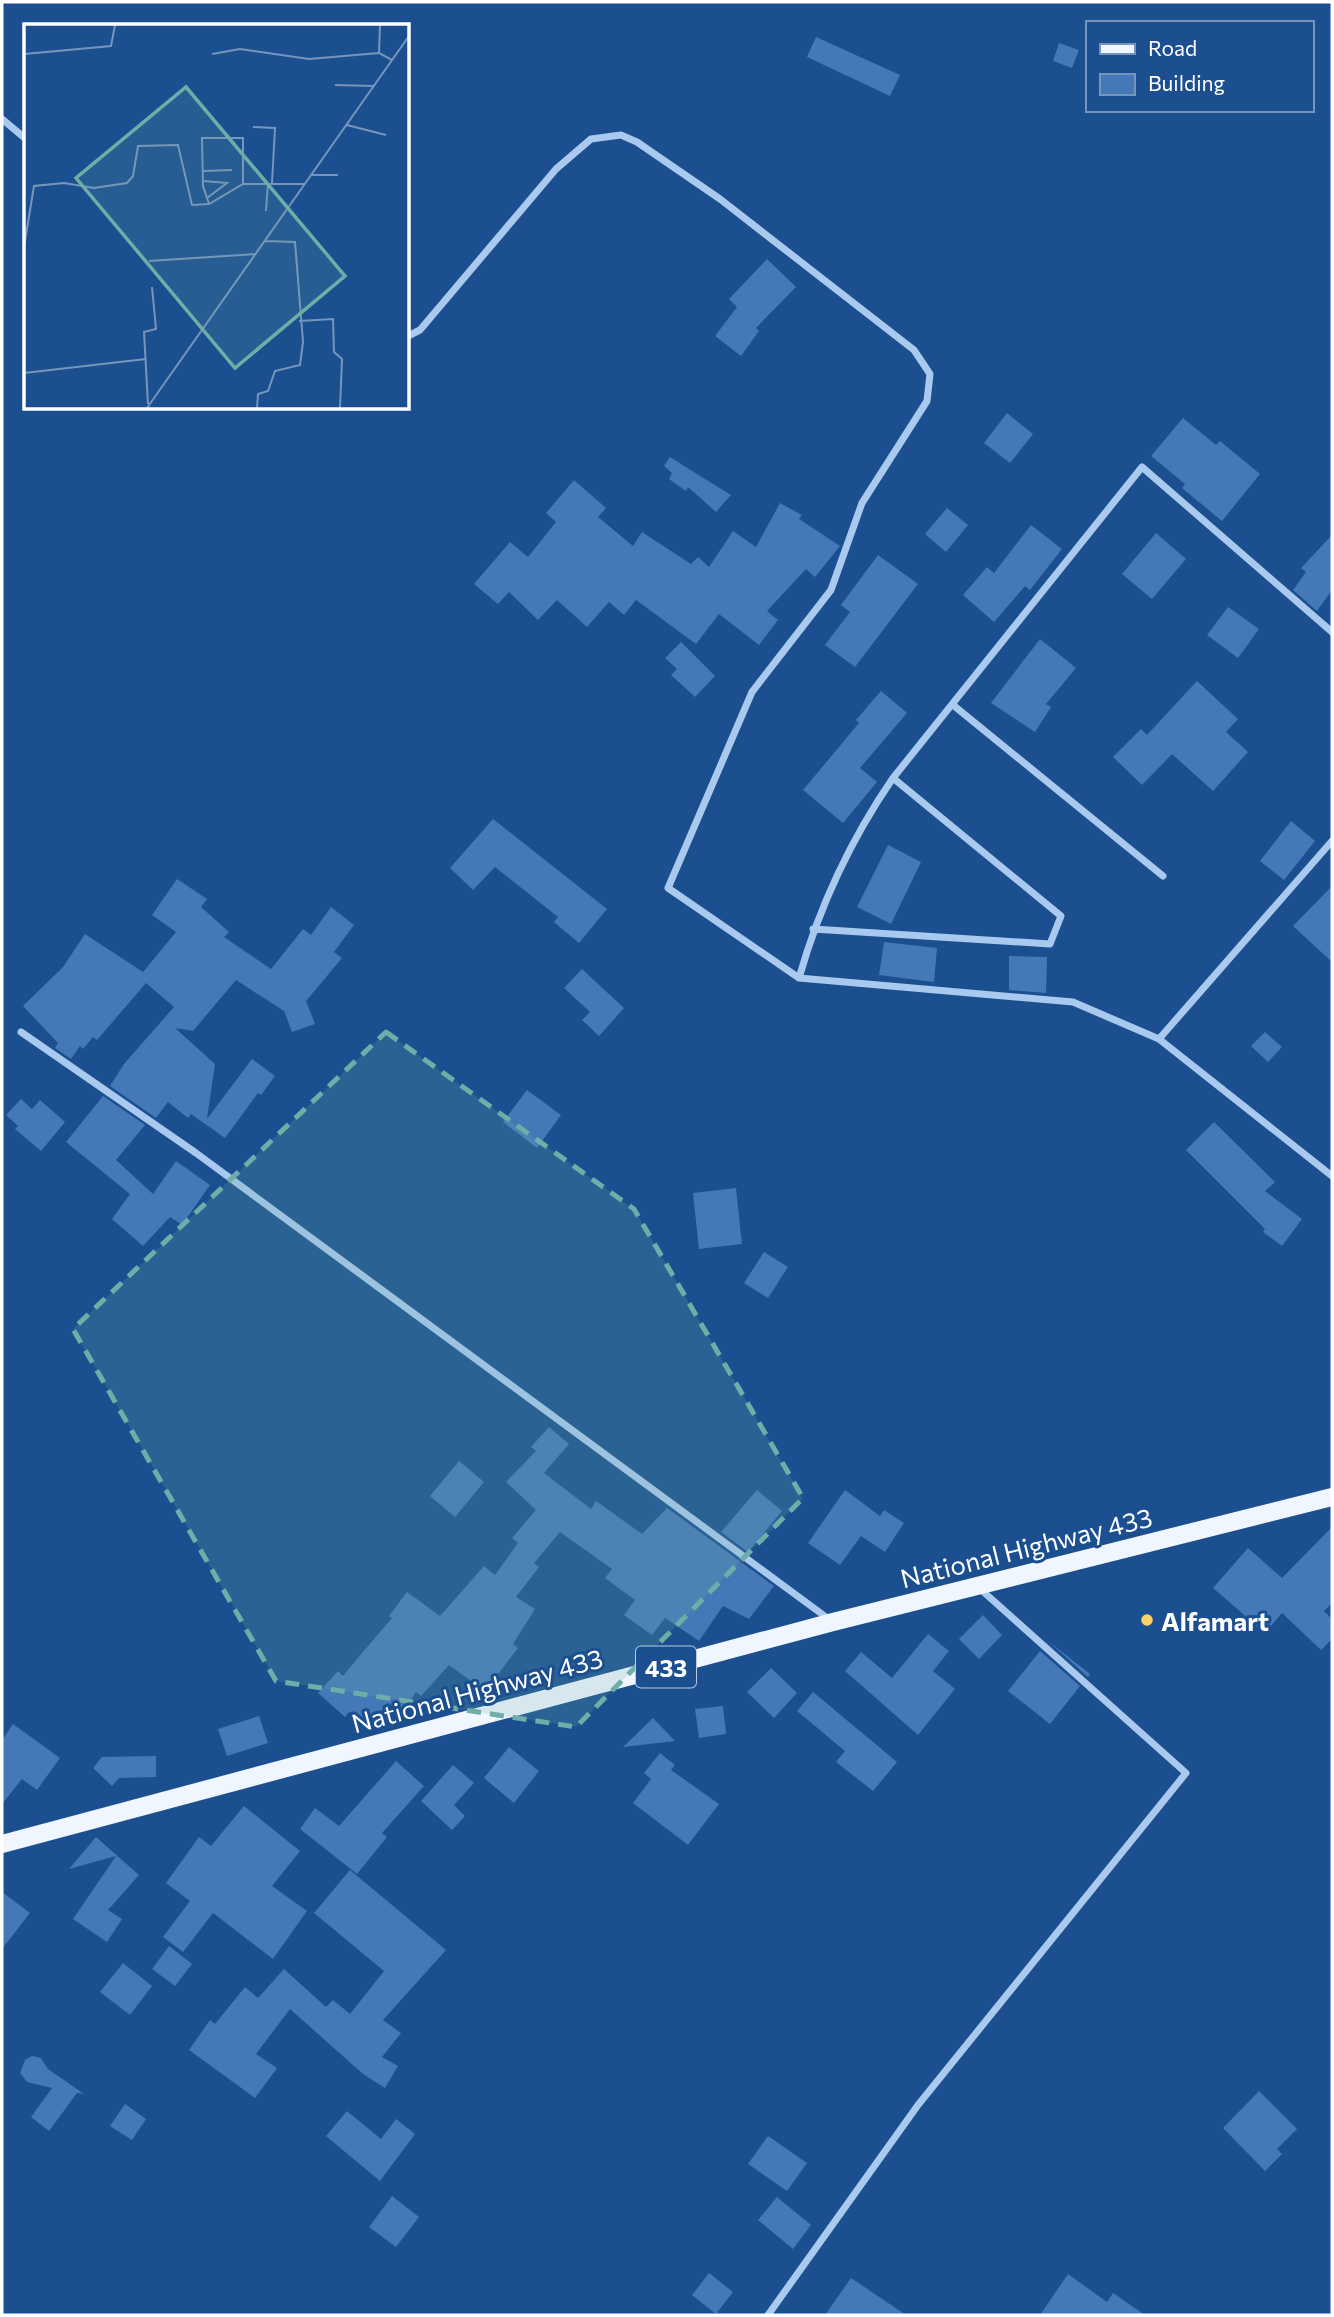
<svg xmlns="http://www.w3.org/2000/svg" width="1334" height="2317" font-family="Commissioner,sans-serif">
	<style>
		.building { fill: #4478b7 }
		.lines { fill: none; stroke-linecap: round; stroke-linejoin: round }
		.minor { stroke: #a9c9ee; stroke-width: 7 }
		.primary { stroke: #f0f6ff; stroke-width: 18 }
		.marked { fill: #6fada8; fill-opacity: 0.2; stroke: #6fada8; stroke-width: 5; stroke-dasharray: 14 9; stroke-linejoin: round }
		.poi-dot { fill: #ffd166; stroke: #1b4f8f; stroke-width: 2.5 }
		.labels { text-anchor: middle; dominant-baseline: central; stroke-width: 6; stroke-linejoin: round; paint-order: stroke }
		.shield { fill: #1b4f8f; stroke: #bbcadd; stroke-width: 2 }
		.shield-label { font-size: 24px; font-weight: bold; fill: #fff }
		.street-label { font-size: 26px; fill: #fff; stroke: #1b4f8f }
		.poi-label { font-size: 26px; font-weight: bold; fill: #fff; stroke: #1b4f8f; text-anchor: start }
		.inset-road { fill: none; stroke: #7695bc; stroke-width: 2 }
		.view { fill: #6fada8; fill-opacity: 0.15; stroke: #6fada8; stroke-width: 3.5 }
		.inset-edge { fill: none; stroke: #fff; stroke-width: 3.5 }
	</style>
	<rect width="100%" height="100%" fill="#1b4f8f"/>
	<path class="building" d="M 816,37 L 900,75 L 890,96 L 807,57 Z
		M 1059,43 L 1079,50 L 1072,68 L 1053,61 Z
		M 767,259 L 796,287 L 756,328 L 759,331 L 741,356 L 715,336 L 737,307 L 729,299 Z
		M 1007,413 L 1033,434 L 1010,463 L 984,443 Z
		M 1183,418 L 1216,445 L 1220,441 L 1260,474 L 1222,521 L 1182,488 L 1185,484 L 1151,456 Z
		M 670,457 L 697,474 L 731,495 L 716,512 L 688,487 L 686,491 L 669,479 L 672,473 L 664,466 Z
		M 574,480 L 606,508 L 598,517 L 633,546 L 642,532 L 691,564 L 698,557 L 709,567 L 733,531 L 756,547 L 780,503 L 802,515 L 799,519 L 840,546 L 815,577 L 806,569 L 767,611 L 778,620 L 759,645 L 719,614 L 696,644 L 636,600 L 624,615 L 609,602 L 587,627 L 557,600 L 538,620 L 509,592 L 498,604 L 474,584 L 510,542 L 528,557 L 556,522 L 546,513 Z
		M 947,508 L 968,525 L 946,552 L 925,534 Z
		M 1031,525 L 1062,549 L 1030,590 L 1025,586 L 994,622 L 963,595 L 987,567 L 994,573 Z
		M 1156,533 L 1186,559 L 1152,599 L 1122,574 Z
		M 1332,535 L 1332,590 L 1317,611 L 1293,590 L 1306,572 L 1301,568 Z
		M 878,555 L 918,584 L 855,667 L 825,645 L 850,612 L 841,605 Z
		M 1228,607 L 1259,629 L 1238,658 L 1207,635 Z
		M 1040,639 L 1076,668 L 1046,704 L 1051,707 L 1035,732 L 991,703 Z
		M 681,642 L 715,676 L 695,697 L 671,675 L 677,669 L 665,658 Z
		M 1197,681 L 1238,719 L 1226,732 L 1248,752 L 1213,791 L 1172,754 L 1142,785 L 1113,757 L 1141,729 L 1147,735 Z
		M 881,691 L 907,713 L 860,768 L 877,782 L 843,823 L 803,790 L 859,723 L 856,720 Z
		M 493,819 L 607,909 L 579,943 L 554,922 L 558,917 L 495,867 L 473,890 L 450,868 Z
		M 1291,821 L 1315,841 L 1284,880 L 1260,861 Z
		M 888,845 L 921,862 L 891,924 L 857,907 Z
		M 177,879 L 207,899 L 201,907 L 229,932 L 224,937 L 271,969 L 303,929 L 311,935 L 331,907 L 354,925 L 334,952 L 342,958 L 306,1001 L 315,1024 L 292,1032 L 284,1011 L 236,980 L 193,1031 L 175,1028 L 215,1064 L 207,1119 L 252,1059 L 275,1076 L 261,1095 L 258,1093 L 225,1138 L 191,1114 L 188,1118 L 168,1102 L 156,1118 L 110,1086 L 124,1064 L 174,1007 L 146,983 L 97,1040 L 93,1037 L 83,1049 L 80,1046 L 71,1059 L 55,1048 L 58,1043 L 23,1006 L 63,967 L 85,934 L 143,972 L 176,932 L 152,915 Z
		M 1332,886 L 1332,962 L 1293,926 Z
		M 884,942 L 937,948 L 934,982 L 879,975 Z
		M 1009,956 L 1047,957 L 1046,993 L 1009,990 Z
		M 582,969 L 624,1008 L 599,1036 L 582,1020 L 590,1012 L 564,988 Z
		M 1265,1032 L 1282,1047 L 1268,1062 L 1251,1046 Z
		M 527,1090 L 561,1115 L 537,1148 L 503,1122 Z
		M 103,1096 L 145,1125 L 116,1160 L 153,1194 L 176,1161 L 210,1185 L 182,1225 L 170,1217 L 143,1246 L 112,1219 L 130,1194 L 66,1142 Z
		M 21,1099 L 32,1109 L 40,1100 L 65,1122 L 41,1151 L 15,1129 L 18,1126 L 6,1115 Z
		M 1214,1122 L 1275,1182 L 1265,1191 L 1302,1219 L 1282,1246 L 1263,1232 L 1265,1229 L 1186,1150 Z
		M 736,1188 L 742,1244 L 699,1249 L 693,1193 Z
		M 764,1252 L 788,1267 L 768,1298 L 744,1283 Z
		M 549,1427 L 569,1444 L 544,1473 L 591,1509 L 596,1501 L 642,1534 L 667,1508 L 774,1586 L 749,1619 L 723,1606 L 699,1641 L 665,1618 L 652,1635 L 624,1615 L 635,1600 L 605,1578 L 612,1569 L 560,1532 L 534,1563 L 539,1567 L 516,1597 L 535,1609 L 513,1644 L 518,1648 L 485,1691 L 449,1665 L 421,1696 L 416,1692 L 402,1713 L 388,1703 L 367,1728 L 349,1712 L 345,1717 L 318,1693 L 338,1671 L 343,1676 L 357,1659 L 392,1618 L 389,1616 L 407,1592 L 440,1616 L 484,1566 L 495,1575 L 518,1543 L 512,1538 L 536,1510 L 506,1482 L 536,1451 L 531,1447 Z
		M 459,1461 L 484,1482 L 455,1517 L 430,1496 Z
		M 757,1490 L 782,1511 L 748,1552 L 721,1532 Z
		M 845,1490 L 880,1516 L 884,1510 L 904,1523 L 885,1552 L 861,1536 L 840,1565 L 808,1543 Z
		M 1332,1527 L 1332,1603 L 1324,1611 L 1332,1619 L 1332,1639 L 1321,1650 L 1282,1613 L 1265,1633 L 1213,1588 L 1248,1548 L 1282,1578 Z
		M 983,1615 L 1002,1635 L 979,1659 L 959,1639 Z
		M 928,1634 L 949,1651 L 933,1671 L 955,1689 L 918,1735 L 845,1671 L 861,1652 L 892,1678 Z
		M 1048,1641 L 1090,1674 L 1088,1677 Z
		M 1040,1651 L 1080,1686 L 1050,1724 L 1008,1691 Z
		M 771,1668 L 797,1693 L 774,1718 L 747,1692 Z
		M 813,1692 L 897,1762 L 873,1791 L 836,1762 L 845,1751 L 797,1711 Z
		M 723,1706 L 726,1734 L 699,1738 L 695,1709 Z
		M 259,1716 L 268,1743 L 227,1756 L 218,1729 Z
		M 653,1718 L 675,1741 L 623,1747 Z
		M 13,1724 L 60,1758 L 37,1790 L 22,1779 L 2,1804 L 2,1740 Z
		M 509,1747 L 539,1771 L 514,1803 L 484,1778 Z
		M 660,1753 L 675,1765 L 671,1770 L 719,1804 L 688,1845 L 633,1803 L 651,1779 L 644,1773 Z
		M 156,1756 L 156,1777 L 119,1778 L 112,1786 L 93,1768 L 102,1757 Z
		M 396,1761 L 424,1786 L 382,1833 L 387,1837 L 357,1874 L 300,1829 L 315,1808 L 339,1826 Z
		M 453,1765 L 474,1783 L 454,1805 L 465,1816 L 452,1830 L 421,1801 Z
		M 244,1806 L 300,1851 L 272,1886 L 307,1911 L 273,1959 L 213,1913 L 183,1952 L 163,1937 L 190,1901 L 166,1883 L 199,1837 L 211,1846 Z
		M 96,1837 L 139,1875 L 108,1910 L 122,1919 L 107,1942 L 73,1919 L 116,1856 L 69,1869 Z
		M 350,1870 L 446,1950 L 383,2020 L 401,2033 L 382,2057 L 398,2066 L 385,2088 L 363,2074 L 290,2009 L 256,2054 L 277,2068 L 255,2098 L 189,2050 L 210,2020 L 215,2024 L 245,1987 L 258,1998 L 284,1969 L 326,2007 L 333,2000 L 350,2014 L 384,1971 L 314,1913 Z
		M 2,1892 L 30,1913 L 2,1949 Z
		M 169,1946 L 192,1964 L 175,1986 L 152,1969 Z
		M 123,1963 L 152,1986 L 130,2015 L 100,1992 Z
		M 32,2056 L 41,2058 L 48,2069 L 84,2094 L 77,2093 L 49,2131 L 31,2117 L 52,2088 L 27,2082 L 20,2073 L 25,2060 Z
		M 1259,2091 L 1297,2129 L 1277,2149 L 1282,2154 L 1265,2171 L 1223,2128 Z
		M 125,2104 L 146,2119 L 132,2140 L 110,2126 Z
		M 347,2111 L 381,2139 L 396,2119 L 415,2134 L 380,2181 L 326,2136 Z
		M 768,2136 L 807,2163 L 787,2191 L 748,2164 Z
		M 392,2196 L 419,2217 L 396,2247 L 369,2227 Z
		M 777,2197 L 811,2225 L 793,2249 L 758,2220 Z
		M 709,2273 L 733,2292 L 716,2314 L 692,2295 Z
		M 1068,2274 L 1107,2302 L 1113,2293 L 1145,2315 L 1040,2315 Z
		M 851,2278 L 906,2315 L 825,2315 Z"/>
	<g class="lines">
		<path class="minor" d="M 2,119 L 26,139
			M 408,336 L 420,330 L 556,169 L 591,139 L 621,135 L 637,142 L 720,199 L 914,350 L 930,374 L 927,401 L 862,503 L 831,590 L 752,692 L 668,888 L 799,978 L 1073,1002 L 1159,1039 L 1332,1176
			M 953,705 L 1163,876
			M 813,929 L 1050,944 L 1061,916 L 893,778
			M 799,978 C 819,908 851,839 893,778 L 1142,467 L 1332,632
			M 21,1032 L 196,1153 L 830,1620
			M 1159,1039 L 1332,841
			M 768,2315 L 918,2105 L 1186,1773 L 978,1587"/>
		<path class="primary" d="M 2,1844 L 833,1622 L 1332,1497"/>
	</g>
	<path class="marked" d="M 386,1032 L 634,1209 L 803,1498 L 576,1727 L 276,1681 L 73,1329 Z"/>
	<circle class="poi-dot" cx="1147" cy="1620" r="7"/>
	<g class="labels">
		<rect class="shield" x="636" y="1646.5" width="60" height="41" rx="5"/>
		<g class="shield-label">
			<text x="666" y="1667">433</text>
		</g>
		<g class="street-label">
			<text transform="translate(1026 1547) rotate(-14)">National Highway 433</text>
			<text transform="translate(477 1690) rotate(-15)">National Highway 433</text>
		</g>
		<g class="poi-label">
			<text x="1161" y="1620">Alfamart</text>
		</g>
	</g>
	<g transform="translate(24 24)">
		<rect width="385" height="385" fill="#1b4f8f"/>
		<path class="inset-road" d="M 356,1 L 355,29 L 368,36M 0,30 L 87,22 L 91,1M 188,30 L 216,25 L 285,35 L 355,29M 311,61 L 350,62M 323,101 L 362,111M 229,103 L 251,104 L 248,159M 179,147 L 208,146M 288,151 L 314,151M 179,157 L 203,159 L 183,174M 185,180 L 179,162 L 178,114 L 219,114 L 219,160M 242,187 L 244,159M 0,223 L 10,162 L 40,159 L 70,164 L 103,159 L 109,152 L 114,122 L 154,121 L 168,181 L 185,180 L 219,160 L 281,160M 125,237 L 232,230M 275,297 L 309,295 L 310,328 L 318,335 L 316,384M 0,349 L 122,335M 124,380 L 120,308 L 132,305 L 128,263M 123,384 L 385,12M 233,384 L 234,370 L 244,367 L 251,347 L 276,341 L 279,318 L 271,218 L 241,217"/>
		<path class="view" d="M 162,63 L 321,252 L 211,344 L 52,154 Z"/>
		<rect width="385" height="385" class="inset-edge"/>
	</g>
	<rect width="1334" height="2317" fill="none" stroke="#ffffff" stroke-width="7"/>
	<rect x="1086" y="21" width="228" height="91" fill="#1b4f8f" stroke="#7695bc" stroke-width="2"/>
	<rect x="1100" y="44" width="35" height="10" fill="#f0f6ff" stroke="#7695bc" stroke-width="2"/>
	<text x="1148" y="56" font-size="21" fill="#ffffff">Road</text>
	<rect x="1100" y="74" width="35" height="21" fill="#4478b7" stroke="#7695bc" stroke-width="2"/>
	<text x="1148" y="91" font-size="21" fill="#ffffff">Building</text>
</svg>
